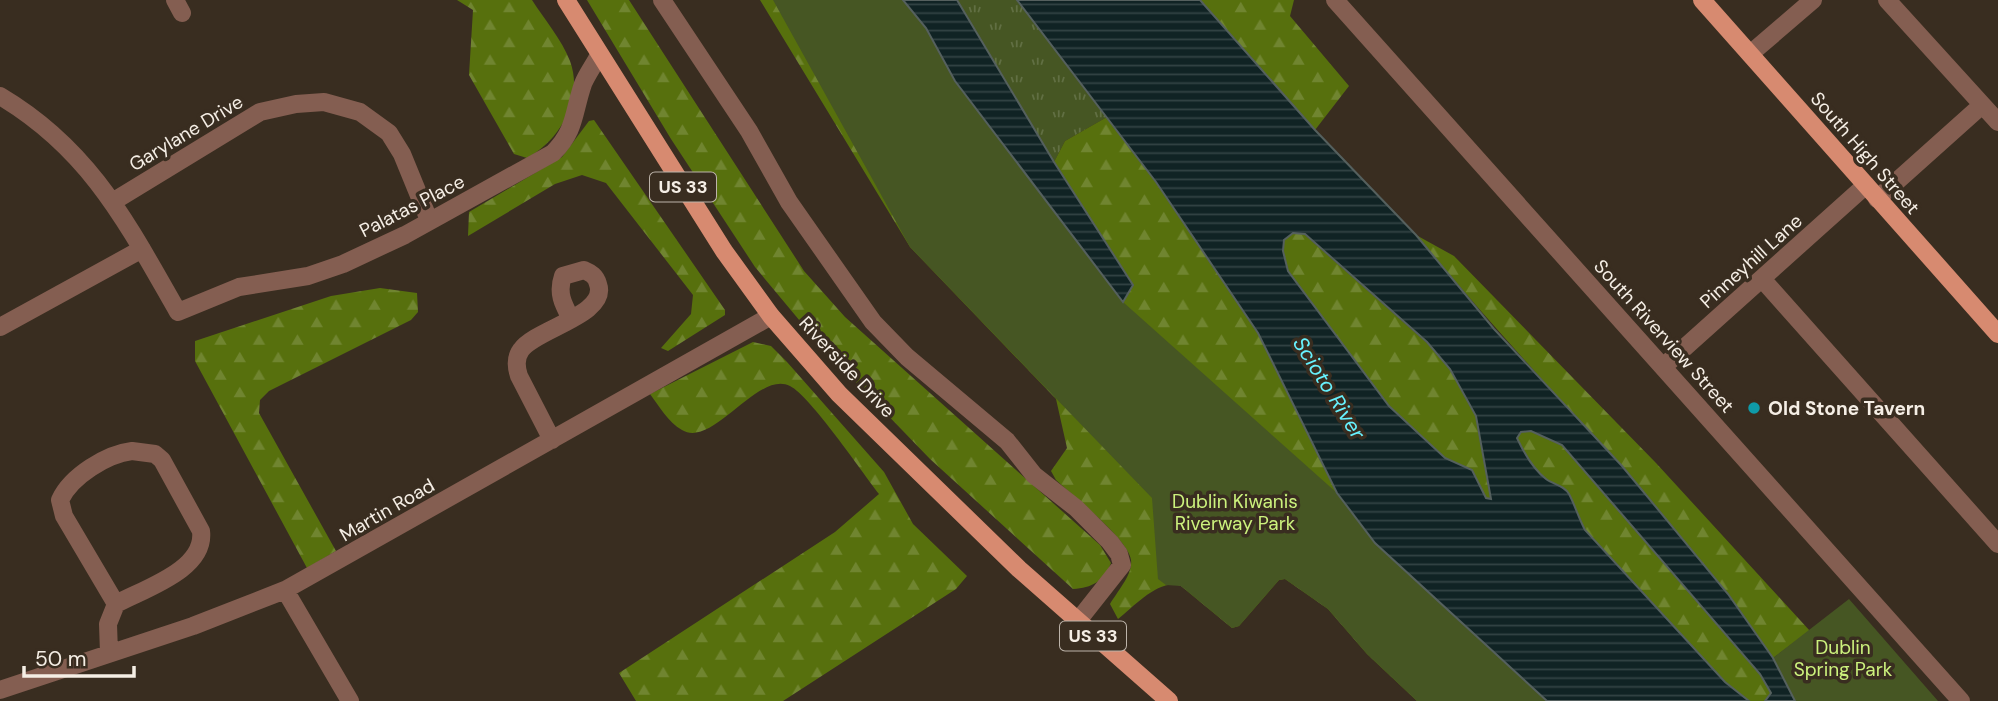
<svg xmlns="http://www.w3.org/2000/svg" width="1998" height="701" font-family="'DM Sans',sans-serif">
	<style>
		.grass { fill: url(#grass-tufts) }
		.forest { fill: url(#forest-firs) }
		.park { fill: #465623 }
		.water { fill: url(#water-rules); stroke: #55605e; stroke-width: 2; fill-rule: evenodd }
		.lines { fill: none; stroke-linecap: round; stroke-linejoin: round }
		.minor { stroke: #845e51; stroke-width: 18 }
		.major { stroke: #d78a70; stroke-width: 18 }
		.culture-dot { fill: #0f9aa8; stroke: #392d20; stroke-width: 2.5 }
		.labels { text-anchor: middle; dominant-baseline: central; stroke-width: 7; stroke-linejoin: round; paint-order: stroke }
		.shield { fill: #392d20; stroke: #bdb4aa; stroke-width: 2 }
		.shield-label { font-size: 18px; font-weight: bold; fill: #f5eee5 }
		.street-label { font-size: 19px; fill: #f5eee5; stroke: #392d20 }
		.poi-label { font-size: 19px; font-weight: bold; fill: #f5eee5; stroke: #392d20; text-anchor: start }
		.park-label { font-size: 19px; fill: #ccf27d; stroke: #392d20 }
		.water-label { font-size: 21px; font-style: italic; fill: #67f1fd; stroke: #392d20 }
	</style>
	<defs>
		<pattern id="grass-tufts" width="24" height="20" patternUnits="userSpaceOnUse" patternTransform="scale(1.75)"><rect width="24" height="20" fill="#465623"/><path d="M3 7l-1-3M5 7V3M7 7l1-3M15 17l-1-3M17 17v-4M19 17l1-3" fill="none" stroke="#616f43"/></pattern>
		<pattern id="forest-firs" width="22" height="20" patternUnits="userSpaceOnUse" patternTransform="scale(1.75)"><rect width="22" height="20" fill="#57700d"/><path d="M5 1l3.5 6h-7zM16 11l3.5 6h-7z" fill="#708530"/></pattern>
		<pattern id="water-rules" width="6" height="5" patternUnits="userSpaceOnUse" patternTransform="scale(1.75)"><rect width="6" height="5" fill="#102324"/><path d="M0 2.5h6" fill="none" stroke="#334344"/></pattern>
	</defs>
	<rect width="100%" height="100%" fill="#392d20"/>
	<path class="grass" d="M 957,0 L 1017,0 L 1107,117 L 1065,141 L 1054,162 Z"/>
	<path class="forest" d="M 457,0 L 532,0 C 544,19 562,40 570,61 C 584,99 560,140 527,158 L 514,154 L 469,75 L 473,10 Z
		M 587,0 L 629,0 L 804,271 L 845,317 L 1100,545 L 1111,563 C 1104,581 1092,588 1073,589 L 930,459 L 820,345 L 755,267 L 671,139 Z
		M 760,0 L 903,0 L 1133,285 L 1054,162 L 1065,141 L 1107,117 L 1156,182 L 1258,333 L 1337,493 L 1547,701 L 1417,701 L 1367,654 L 1328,609 L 1285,579 L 1279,580 L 1239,626 L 1232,628 L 1181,586 C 1159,578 1135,606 1118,619 L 1110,604 C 1117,592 1133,574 1131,560 C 1129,540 1072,495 1056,480 L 1051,471 L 1067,448 L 1056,399 L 910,247 Z
		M 1200,0 L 1294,0 L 1290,16 L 1349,86 L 1315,130 Z
		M 594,120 L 725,310 L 725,315 L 668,351 L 661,348 L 691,314 L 693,295 L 606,183 L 582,175 L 555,184 L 468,236 L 469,212 L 562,157 L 589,121 Z
		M 1293,233 L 1304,234 L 1427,343 L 1450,369 L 1476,416 L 1491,499 L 1486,498 L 1472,470 L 1445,458 L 1389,406 L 1288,271 L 1283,251 L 1284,240 Z
		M 1416,235 L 1454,256 L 1656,463 L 1810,631 L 1773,658 C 1667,506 1534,378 1416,235 Z
		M 380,288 L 417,293 L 418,312 L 411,320 L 269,391 L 260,400 L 259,413 L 336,551 L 307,568 L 195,361 L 195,341 L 331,296 Z
		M 753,342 L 771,346 L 787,362 L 884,472 L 913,524 L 967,576 L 956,589 L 783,701 L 636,701 L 619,673 L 835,532 L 879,494 C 862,472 810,396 790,386 C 757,370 713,449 682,430 C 668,422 659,406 650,394 Z
		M 1531,431 L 1562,445 L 1760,674 L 1771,693 L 1765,701 L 1749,701 L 1725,682 L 1585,530 C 1578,518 1575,505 1569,494 C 1564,485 1554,485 1546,479 C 1533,469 1525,453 1517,438 L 1521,432 Z"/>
	<path class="park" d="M 773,0 L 903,0 L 926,28 L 955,81 L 1123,302 L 1337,493 L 1375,543 L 1547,701 L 1417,701 L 1367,654 L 1328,609 L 1285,579 L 1279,580 L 1239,626 L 1232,628 L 1181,586 L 1166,585 L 1158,579 L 1152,498 L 910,247 Z
		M 1849,599 L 1938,701 L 1795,701 L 1773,658 Z"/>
	<path class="water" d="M 903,0 L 957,0 L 1054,162 L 1133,285 L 1123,302 L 955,81 L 926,28 Z
		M 1017,0 L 1200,0 L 1315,130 L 1416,235 L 1494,329 L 1622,466 L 1728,594 L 1773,658 L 1795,701 L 1765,701 L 1771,693 L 1760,674 L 1562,445 L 1531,431 L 1521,432 L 1517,438 C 1524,453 1533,469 1546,479 C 1554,485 1564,485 1569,494 C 1575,505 1578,517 1585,530 L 1725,682 L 1749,701 L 1547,701 L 1375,543 L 1337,493 L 1258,333 L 1156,182 ZM 1293,233 L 1305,234 L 1427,342 L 1450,369 L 1476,416 L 1491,499 L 1486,498 L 1472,470 L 1445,458 L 1389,406 L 1288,271 L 1283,251 L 1284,240 Z"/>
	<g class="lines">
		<path class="minor" d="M 175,0 L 182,13
			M 662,0 L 749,131 L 789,202 L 873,322 L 907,357 L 1007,441 L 1034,475 L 1076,508 L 1110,542 L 1119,554 L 1122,565 L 1077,622
			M 1335,0 L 1961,701
			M 1887,0 L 1998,122
			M 1750,54 L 1813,0
			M 0,96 C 91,150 128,225 178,312 L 239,287 L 308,276 L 343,264 L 405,235 L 553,153 C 576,130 573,113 583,84 C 587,74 594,65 599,55
			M 1877,199 L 1982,105
			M 114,201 L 260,112 L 296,104 L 324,102 L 360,112 L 389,133 L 402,154 L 429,220
			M 1763,280 L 1998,544
			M 0,327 L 142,249
			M 1663,367 L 1866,185
			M 552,440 L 519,376 C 516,367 515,358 521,350 C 535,329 609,315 598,284 C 596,276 591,273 584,270 L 563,276 C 557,293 563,304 571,319
			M 132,451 L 155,454 L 162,460 L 201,531 C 206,570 143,589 116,604 L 64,516 L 60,500 C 71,476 107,454 132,451 Z
			M 285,590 L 350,701
			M 109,653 L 108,624 L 116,604
			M 0,690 L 193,626 L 285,590 L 771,316"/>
		<path class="major" d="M 566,0 L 724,251 L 771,316 L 839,394 L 1019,569 L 1169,701
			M 1702,0 L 1998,334"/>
	</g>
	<circle class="culture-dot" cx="1754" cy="408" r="7"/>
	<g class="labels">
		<g class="shield">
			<rect x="650" y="172.5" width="66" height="29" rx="5"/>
			<rect x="1060" y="621.5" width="66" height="29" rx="5"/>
		</g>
		<g class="shield-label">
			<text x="683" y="187">US 33</text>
			<text x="1093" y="636">US 33</text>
		</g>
		<g class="street-label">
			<text transform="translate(186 133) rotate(-31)">Garylane Drive</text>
			<text transform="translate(1865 153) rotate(49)">South High Street</text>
			<text transform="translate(412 206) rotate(-27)">Palatas Place</text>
			<text transform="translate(1751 261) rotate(-42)">Pinneyhill Lane</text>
			<text transform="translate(1664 336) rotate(48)">South Riverview Street</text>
			<text transform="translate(847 367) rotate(47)">Riverside Drive</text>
			<text transform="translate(387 510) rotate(-30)">Martin Road</text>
		</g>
		<g class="poi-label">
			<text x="1768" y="408">Old Stone Tavern</text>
		</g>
		<g class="park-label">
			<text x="1235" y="501">Dublin Kiwanis<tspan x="1235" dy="22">Riverway Park</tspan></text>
			<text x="1843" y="647">Dublin<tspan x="1843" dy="22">Spring Park</tspan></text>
		</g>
		<g class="water-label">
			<text transform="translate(1329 388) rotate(58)">Scioto River</text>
		</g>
	</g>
	<path d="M24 666v10h110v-10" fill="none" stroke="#f5eee5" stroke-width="3.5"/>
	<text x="35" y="666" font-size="21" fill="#f5eee5" stroke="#392d20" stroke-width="5" paint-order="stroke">50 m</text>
</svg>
